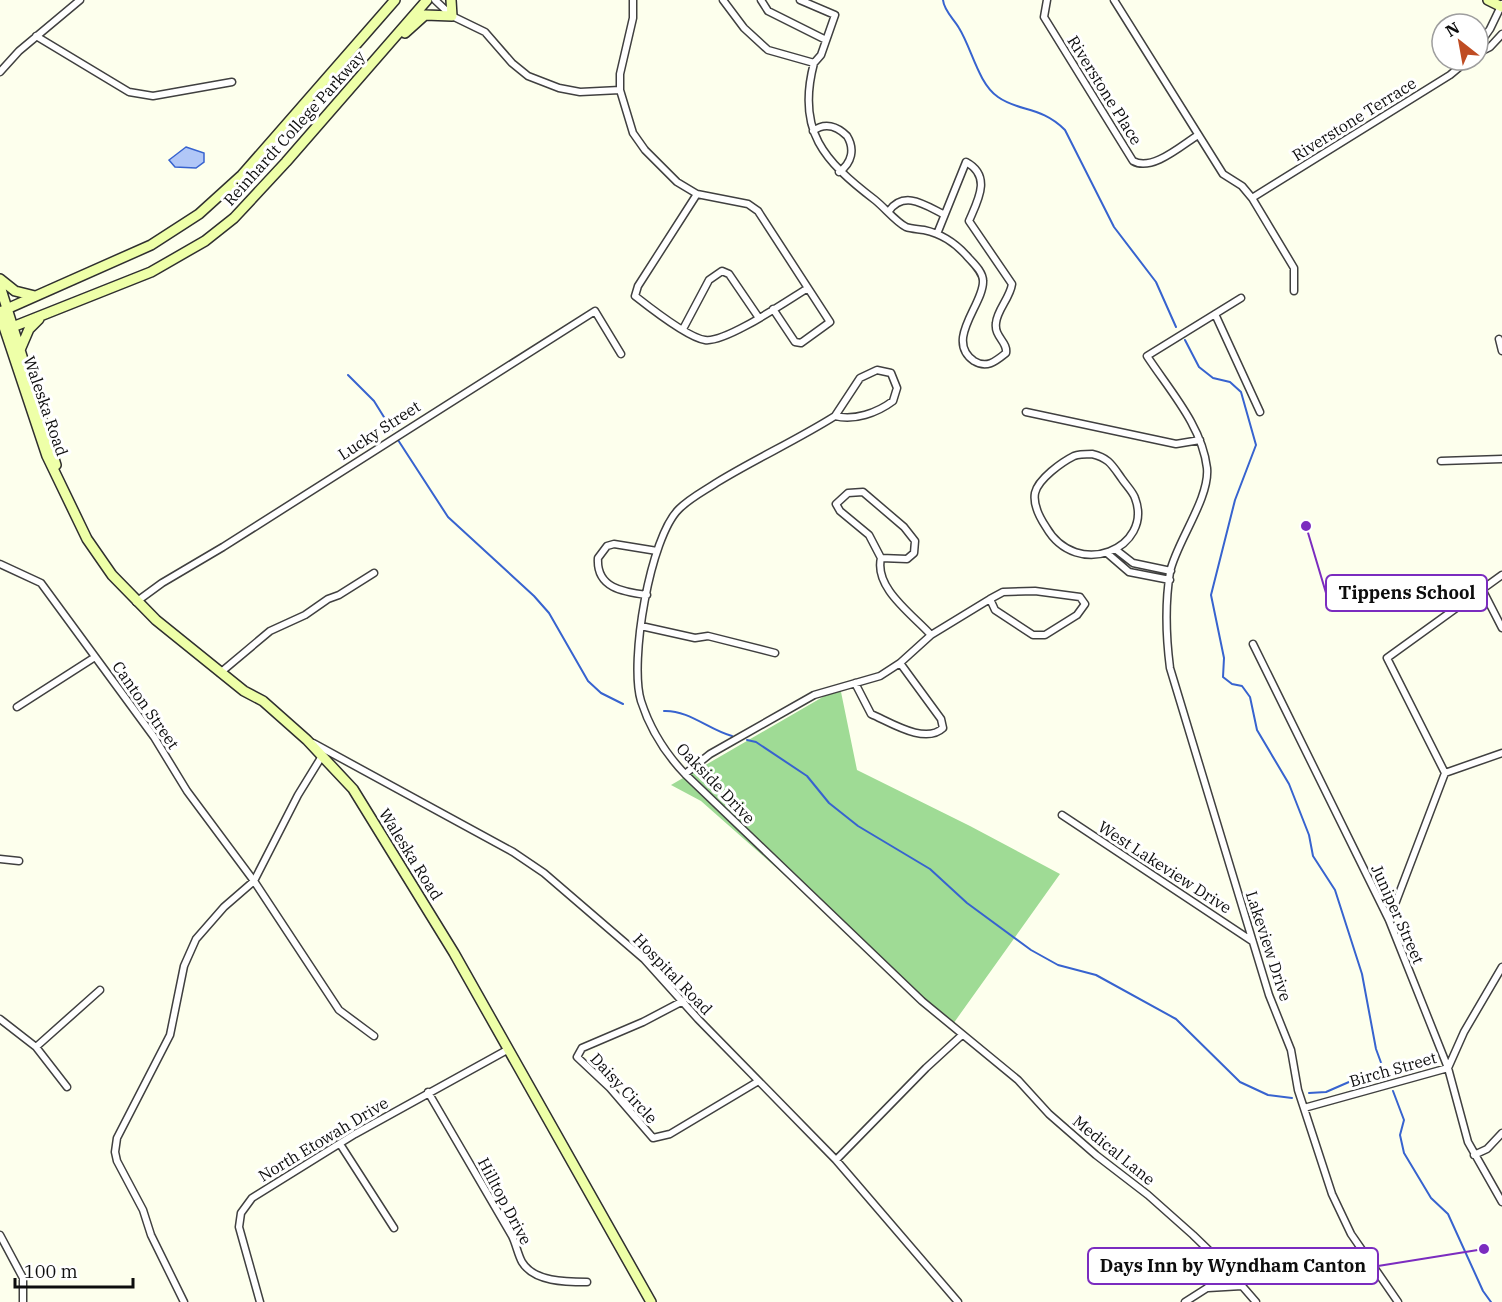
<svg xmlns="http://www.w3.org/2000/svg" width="1502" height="1302" font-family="'IBM Plex Serif',serif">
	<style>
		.forest { fill: #9fdb95 }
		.water { fill: #b1c7f7; stroke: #3763cf; stroke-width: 1.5 }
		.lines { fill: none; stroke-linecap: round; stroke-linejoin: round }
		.stream { stroke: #3763cf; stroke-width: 2 }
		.street-casing { stroke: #404040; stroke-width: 9 }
		.secondary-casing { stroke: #2f2f2f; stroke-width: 12 }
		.street { stroke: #fff; stroke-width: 6 }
		.secondary { stroke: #eeffa8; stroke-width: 9 }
		.labels { text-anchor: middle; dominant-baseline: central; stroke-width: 6; stroke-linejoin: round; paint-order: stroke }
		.street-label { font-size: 16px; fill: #0d0d0d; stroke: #fff }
		.leader { fill: none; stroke: #7b2cbf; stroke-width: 2 }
		.callout-dot { fill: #7b2cbf; stroke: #fff; stroke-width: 2 }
		.callout { fill: #fff; stroke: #7b2cbf; stroke-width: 2 }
		.callout-label { font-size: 18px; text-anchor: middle; font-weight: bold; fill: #0d0d0d }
	</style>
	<rect width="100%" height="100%" fill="#fdffed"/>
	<path class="forest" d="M 840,687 L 857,770 L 970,826 L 1060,874 L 953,1024 L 701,801 L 671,785 Z"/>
	<path class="water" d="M 186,147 L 204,153 L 204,162 L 196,168 L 175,167 L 169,160 Z"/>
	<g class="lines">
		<path class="stream" d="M 943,0 C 944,11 954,19 959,28 C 972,49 978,83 998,97 C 1019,112 1041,106 1065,130 L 1114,227 L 1156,282 L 1176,327
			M 1185,340 L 1199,367 L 1213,378 L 1230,382 L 1241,392 L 1256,445 L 1235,500 L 1211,595 L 1224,658 L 1223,677 L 1232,684 L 1242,686 L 1250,697 L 1257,730 L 1289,784 L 1309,835 L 1313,856 L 1335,890 L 1362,974 L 1376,1049 L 1387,1079
			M 348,375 L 374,401 L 392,430
			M 398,440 L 448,517 L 534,596 L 549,613 L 588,681 L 601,693 L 623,704
			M 664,711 C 689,710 709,730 732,736
			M 747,740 L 756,742 L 807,776 L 829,803 L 858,826 L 930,869 L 967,903 L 1031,950 L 1058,965 L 1096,975 L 1176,1019 L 1240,1082 L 1268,1095 L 1292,1098
			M 1393,1091 L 1404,1120 L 1400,1135 L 1404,1153 L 1431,1198 L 1448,1214 L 1483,1291 L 1491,1302
			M 1309,1093 L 1326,1092 L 1381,1068"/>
		<g class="street-casing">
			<path id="street" d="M 435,0 L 452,16 L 485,32 L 512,63 L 528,76 L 559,88 L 580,92 L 620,90
				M 633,0 L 633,18 L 620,74 L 620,90 L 633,133 L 645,150 L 677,182 L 697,194 L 748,204 L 758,211 L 830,322 L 801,343 L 795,342 L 773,309
				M 723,0 L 744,28 L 768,50 L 814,63 L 821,55 L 835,15 L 800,0
				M 761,0 L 768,11 L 826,40
				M 1047,0 L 1044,17 L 1133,161 C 1152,172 1182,145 1198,135
				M 1114,0 L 1223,174 L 1242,186 L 1252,198 L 1294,268 L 1294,291
				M 36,36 L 129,92 L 153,96 L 232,82
				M 1478,46 L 1490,29 L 1502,4
				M 1478,53 L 1490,47 L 1502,34
				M 814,63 C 796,131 824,161 875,200 C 885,208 896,222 906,227 C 911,229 919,229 924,230 C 942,234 954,242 966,255 C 972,262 983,271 983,281 C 984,304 944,340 974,361 C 987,369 996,361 1006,353 C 1008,342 994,337 996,323 C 997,310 1010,298 1012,284 L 969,221 C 978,200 992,176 966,162 L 937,234
				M 0,72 L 19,51 L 80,0
				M 813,131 C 825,122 837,126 847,136 C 855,149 852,163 839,172
				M 697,194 L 638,286 L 635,296 C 649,307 688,338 705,340 C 726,343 788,300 808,288
				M 1252,198 L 1450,75 L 1468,60
				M 889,211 C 904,190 925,205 943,214
				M 1241,298 L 1147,356 C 1170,391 1202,426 1207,468 C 1210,498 1176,543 1170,572 C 1165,603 1166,637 1170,668 L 1269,995 L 1291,1050 L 1298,1090 L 1332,1194 L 1351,1234 L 1398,1302
				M 1215,314 L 1260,412
				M 683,329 L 709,280 L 722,271 L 729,274 L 759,318
				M 1499,339 L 1502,351
				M 877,370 L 891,373 L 897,388 L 893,401 C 877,413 854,421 835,416 L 860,378 Z
				M 1026,412 L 1176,444 L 1200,440
				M 835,416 C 797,440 755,459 716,483 C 704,491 690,498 679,509 C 650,537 629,662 641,701 C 650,729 665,753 685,774 L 922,1001 L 1018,1080 L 1049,1114 L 1096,1155 L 1148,1195 L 1193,1235 L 1223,1264 L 1256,1302
				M 1092,454 C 1109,458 1112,465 1122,479 C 1126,485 1133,492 1135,498 C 1154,548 1077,581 1046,527 C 1040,518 1033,504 1035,493 C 1038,479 1062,462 1074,456 C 1079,454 1087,454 1092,454 Z
				M 1441,461 L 1502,459
				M 863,492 L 904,527 L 915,541 L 914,553 L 907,559 L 881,558 L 869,535 L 840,511 L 836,504 L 848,493 Z
				M 1115,549 L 1133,563 L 1171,571
				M 1107,553 L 1129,572 L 1170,580
				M 881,558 C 874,588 912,614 931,635
				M 0,564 L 41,583 L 154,737 L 187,791 L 254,881 L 339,1010 L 374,1036
				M 1482,589 L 1502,628
				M 1035,591 L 1080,597 L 1085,604 L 1077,615 L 1045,635 L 1033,635 L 995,610 L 990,599 L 1003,592 Z
				M 647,595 C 623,592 596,588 598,558 L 607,546 L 614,544 L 657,551
				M 136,602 L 162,583 L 223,547 L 595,311 L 621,354
				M 641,626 L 695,638 L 708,636 L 775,653
				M 1253,644 L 1389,920 L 1448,1068 L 1468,1142 L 1502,1202
				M 220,673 L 270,631 L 305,615 L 328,599 L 339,595 L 374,573
				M 855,683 L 871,714 C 890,722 925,745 943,728 L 941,719 L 900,663
				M 17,707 L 95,657
				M 313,743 L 513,852 L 544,873 L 644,959 L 698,1019 L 836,1160 L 958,1302
				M 1445,773 L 1502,753
				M 685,774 L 710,754 L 814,695 L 880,676 L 900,663 L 931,635 L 990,599
				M 1062,815 L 1252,941
				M 0,859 L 19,861
				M 1389,920 L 1445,773 L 1387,658 L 1502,575
				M 683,1001 L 643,1022 L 582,1048 L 577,1057 L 610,1088 L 653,1138 L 670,1134 L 757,1082
				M 0,1019 L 36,1047 L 67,1087
				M 36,1047 L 100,990
				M 428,1092 L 512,1236 C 516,1244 518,1255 522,1262 C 534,1282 566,1282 587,1282
				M 1304,1108 L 1448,1068 L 1464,1032 L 1502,967
				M 340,1144 L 394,1228
				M 1474,1155 L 1487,1149 L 1502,1133
				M 836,1160 L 926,1068 L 962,1035
				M 0,1235 L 23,1278 L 23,1302
				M 1208,1288 L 1242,1286
				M 184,1302 L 151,1235 L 143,1210 L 117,1161 L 115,1152 L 117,1138 L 170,1035 L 184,966 L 196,939 L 224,907 L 254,881 L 298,795 L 322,756
				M 260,1302 L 239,1227 L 241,1213 L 252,1198 L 355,1134 L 507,1050
				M 1185,1302 L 1207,1288 L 1226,1268"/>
		</g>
		<g class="secondary-casing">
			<path id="secondary" d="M 1488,0 L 1502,7
				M 405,33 L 425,15 L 452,16 L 451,0
				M 0,279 L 15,291 L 35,296
				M 0,286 L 56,465
				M 0,312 L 151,245 L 199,214 L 242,175 L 395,0
				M 0,315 L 47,456 L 87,539 L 112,575 L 156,620 L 244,691 L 263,701 L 307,740 L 353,789 L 454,953 L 651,1302
				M 5,330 L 151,272 L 205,241 L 234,218 L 286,162 L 427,0
				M 20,350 L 29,329 L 39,319"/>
		</g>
		<use href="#street" class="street"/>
		<use href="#secondary" class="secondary"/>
	</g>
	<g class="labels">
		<g class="street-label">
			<text transform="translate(1105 90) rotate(58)">Riverstone Place</text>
			<text transform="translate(1354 119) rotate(-32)">Riverstone Terrace</text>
			<text transform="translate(294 128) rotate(-48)">Reinhardt College Parkway</text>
			<text transform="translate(46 406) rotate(71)">Waleska Road</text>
			<text transform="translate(379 430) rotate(-33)">Lucky Street</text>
			<text transform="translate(146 705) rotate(55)">Canton Street</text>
			<text transform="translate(716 783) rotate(46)">Oakside Drive</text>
			<text transform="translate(411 854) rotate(58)">Waleska Road</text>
			<text transform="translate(1165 867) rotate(33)">West Lakeview Drive</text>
			<text transform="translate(1398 914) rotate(66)">Juniper Street</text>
			<text transform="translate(1269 946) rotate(72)">Lakeview Drive</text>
			<text transform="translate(673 974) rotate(46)">Hospital Road</text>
			<text transform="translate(1393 1069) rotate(-16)">Birch Street</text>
			<text transform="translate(624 1088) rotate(47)">Daisy Circle</text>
			<text transform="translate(323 1139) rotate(-31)">North Etowah Drive</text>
			<text transform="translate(1114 1150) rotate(39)">Medical Lane</text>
			<text transform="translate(505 1201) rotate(62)">Hilltop Drive</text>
		</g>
	</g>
	<path class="leader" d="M1306 526L1326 593M1484 1249L1378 1266"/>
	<g class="callout-dot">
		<circle cx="1306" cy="526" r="6"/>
		<circle cx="1484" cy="1249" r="6"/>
	</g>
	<g class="callout">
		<rect x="1326" y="575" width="161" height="36" rx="6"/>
		<rect x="1088" y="1248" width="290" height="36" rx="6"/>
	</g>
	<g class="callout-label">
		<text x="1407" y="599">Tippens School</text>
		<text x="1233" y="1272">Days Inn by Wyndham Canton</text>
	</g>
	<g transform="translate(1460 42) rotate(329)"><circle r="28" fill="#ffffff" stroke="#9e9e9e" stroke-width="1.5"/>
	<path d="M0-4.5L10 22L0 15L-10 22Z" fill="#bf4c23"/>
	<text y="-9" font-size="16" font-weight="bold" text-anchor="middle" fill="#0d0d0d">N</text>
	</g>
	<path d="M15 1278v9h118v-9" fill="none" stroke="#0d0d0d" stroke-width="3"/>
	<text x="24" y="1278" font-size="18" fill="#0d0d0d" stroke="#ffffff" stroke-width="4.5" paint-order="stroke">100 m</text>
</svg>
